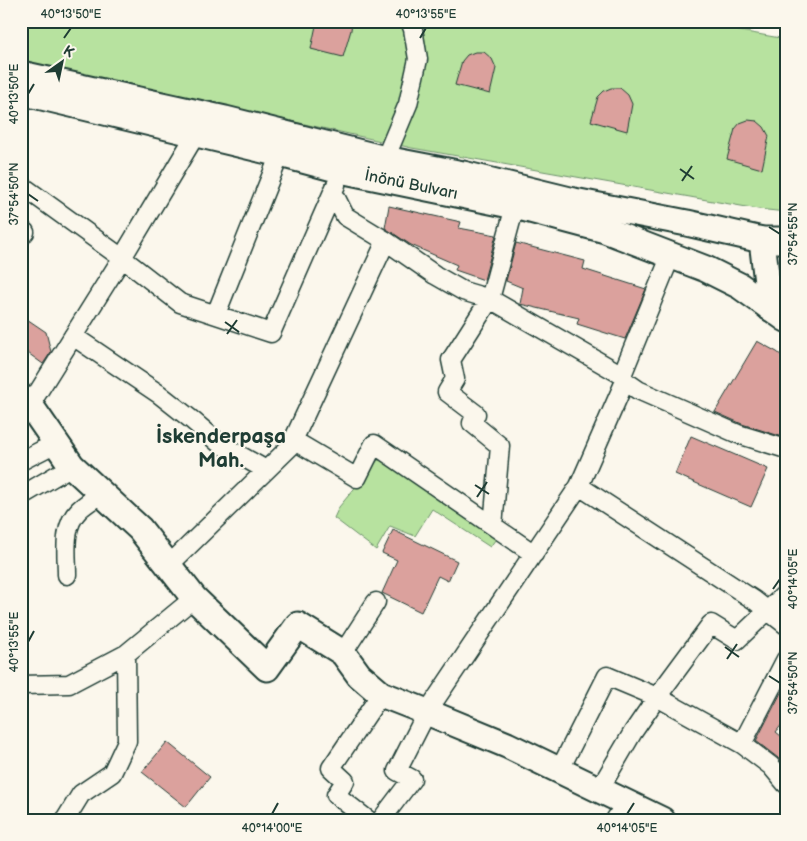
<svg xmlns="http://www.w3.org/2000/svg" width="807" height="841" font-family="'Balsamiq Sans',sans-serif">
	<style>
		.green { fill: #b7e29f; stroke: #6b906a }
		.building { fill: #dba19d; stroke: #1f3d34 }
		.lines { fill: none; stroke-linecap: round; stroke-linejoin: round }
		.lane-casing { stroke: #1f3d34; stroke-width: 12 }
		.street-casing { stroke: #1f3d34; stroke-width: 21 }
		.secondary-casing { stroke: #1f3d34; stroke-width: 29 }
		.lane { stroke: #fbf7ec; stroke-width: 9 }
		.street { stroke: #fbf7ec; stroke-width: 18 }
		.secondary { stroke: #fbf7ec; stroke-width: 25 }
		.ticks { fill: none; stroke: #1f3d34; stroke-width: 2 }
		.labels { text-anchor: middle; dominant-baseline: central; stroke-width: 4.5; stroke-linejoin: round; paint-order: stroke }
		.street-label { font-size: 16px; fill: #1f3d34; stroke: #fbf7ec }
		.district-label { font-size: 21px; font-weight: bold; fill: #1f3d34; stroke: #fbf7ec }
		.neatline { fill: none; stroke: #1f3d34; stroke-width: 2 }
		.ticks-label { font-size: 12px; text-anchor: middle; fill: #1f3d34 }
	</style>
	<rect width="100%" height="100%" fill="#fbf7ec"/>
	<filter id="ink" filterUnits="userSpaceOnUse"><feTurbulence type="fractalNoise" baseFrequency=".02" numOctaves="2"/><feDisplacementMap in="SourceGraphic" scale="10" xChannelSelector="R" yChannelSelector="G"/><feConvolveMatrix kernelMatrix="1 2 1 2 8 2 1 2 1" color-interpolation-filters="sRGB"/></filter>
	<g filter="url(#ink)">
		<path class="green" d="M 21,21 L 729,21 L 734,30 L 786,39 L 786,212 L 758,209 L 412,148 L 21,61 Z
			M 378,460 L 387,461 L 498,536 L 490,547 L 432,509 L 415,536 L 390,526 L 376,550 L 334,518 L 339,507 Z"/>
		<path class="building" d="M 317,21 L 352,21 L 351,30 L 343,57 L 311,49 Z
			M 475,52 L 484,52 L 492,59 L 496,68 L 490,94 L 455,85 L 462,61 L 467,55 Z
			M 611,88 L 620,88 L 628,95 L 632,104 L 627,131 L 591,121 L 598,97 L 604,91 Z
			M 748,120 L 757,121 L 764,127 L 769,136 L 762,169 L 727,159 L 735,129 L 740,123 Z
			M 389,206 L 461,222 L 459,228 L 496,235 L 484,280 L 455,270 L 457,265 L 411,245 L 385,228 Z
			M 516,243 L 585,261 L 583,269 L 646,289 L 625,339 L 577,324 L 579,318 L 520,304 L 523,288 L 506,281 Z
			M 21,315 L 46,332 L 51,352 L 43,364 L 21,348 Z
			M 757,341 L 777,352 L 786,359 L 786,438 L 742,424 L 715,412 Z
			M 691,436 L 768,469 L 751,507 L 675,474 Z
			M 393,530 L 457,561 L 448,581 L 438,576 L 421,612 L 382,593 L 397,560 L 382,553 Z
			M 786,683 L 786,719 L 776,732 L 786,740 L 786,767 L 778,758 L 756,741 Z
			M 167,742 L 210,777 L 186,807 L 142,772 Z"/>
		<g class="lines">
			<g class="lane-casing">
				<path id="lane" d="M 777,21 L 786,25"/>
			</g>
			<g class="street-casing">
				<path id="street" d="M 385,159 L 408,104 L 418,59 L 413,29 L 410,21
					M 21,185 L 122,258 L 180,303 L 271,333 L 336,185
					M 333,192 L 345,216 L 386,241 L 435,275 L 463,291 L 490,299 L 622,375 L 625,381 L 638,390 L 738,434 L 786,449
					M 21,230 L 25,232 L 21,237
					M 216,314 L 280,154
					M 73,336 L 159,394 L 192,420 L 220,444 L 266,470
					M 622,375 L 671,255
					M 30,405 L 122,258 L 196,134
					M 293,440 L 357,478 L 374,444 L 534,554
					M 21,461 L 56,443
					M 579,486 L 754,600 L 786,625
					M 21,495 L 26,493 L 72,466
					M 493,526 L 500,446 L 472,423 L 476,414 L 447,392 L 455,379 L 451,360 L 490,299 L 515,206
					M 169,565 L 290,447 L 386,241
					M 67,575 C 67,553 62,527 79,510 C 85,504 94,499 102,493
					M 343,653 L 376,602
					M 21,685 L 69,684 L 126,654
					M 742,744 L 786,659
					M 559,771 L 607,676 L 657,697 L 711,624 L 737,640 L 786,593
					M 599,790 L 633,732 L 657,697 L 742,744 L 771,766 L 786,784
					M 65,820 L 81,794 L 112,773 L 127,741 L 126,654 L 194,598
					M 368,820 L 336,795 L 345,781 L 331,768 L 381,694
					M 381,820 L 412,779 L 397,771 L 427,712 L 579,486 L 625,381
					M 615,820 L 626,803"/>
			</g>
			<g class="secondary-casing">
				<g id="secondary">
					<path d="M 21,74 L 225,119 L 385,159 L 463,174 L 574,201 L 687,223 L 762,240 L 786,240"/>
					<path id="s1" d="M 21,92 L 280,154 L 340,170 L 515,206 L 605,230 L 706,269 L 740,286 L 786,319"/>
					<path d="M 762,240 L 770,308"/>
					<path d="M 21,397 L 30,405 L 72,466 L 140,529 L 194,598 L 267,668 L 298,625 L 343,653 L 359,675 L 381,694 L 427,712 L 507,745 L 662,820"/>
				</g>
			</g>
			<use href="#lane" class="lane"/>
			<use href="#street" class="street"/>
			<use href="#secondary" class="secondary"/>
		</g>
	</g>
	<path class="ticks" d="M 64,38 L 71,28M 420,38 L 426,28M 28,94 L 34,84M 680,169 L 694,179M 682,181 L 692,166M 28,194 L 38,201M 769,227 L 780,234M 225,322 L 239,332M 227,334 L 237,320M 475,485 L 489,494M 477,497 L 487,482M 773,589 L 780,579M 28,642 L 34,631M 725,647 L 739,657M 727,659 L 737,644M 769,676 L 780,683M 272,814 L 278,803M 627,814 L 634,803"/>
	<g class="labels">
		<g class="street-label">
			<text stroke="none"><textPath href="#s1" startOffset="401">İnönü Bulvarı</textPath></text>
		</g>
		<g class="district-label">
			<text x="221" y="436">İskenderpaşa<tspan x="221" dy="24">Mah.</tspan></text>
		</g>
	</g>
	<rect width="807" height="841" fill="none" stroke="#fbf7ec" stroke-width="55"/>
	<g transform="translate(62 62) rotate(33)" stroke="#fbf7ec" stroke-width="4" paint-order="stroke">
	<path d="M0-4L9 19L0 12L-9 19Z" fill="#1f3d34"/>
	<text y="-8" font-size="14" font-weight="bold" text-anchor="middle" fill="#1f3d34">K</text>
	</g>
	<rect x="28" y="28" width="752" height="786" class="neatline"/>
	<g class="ticks-label">
		<text x="71" y="18">40°13'50"E</text>
		<text x="426" y="18">40°13'55"E</text>
		<text transform="translate(14 94) rotate(-90)" y="4">40°13'50"E</text>
		<text transform="translate(14 194) rotate(-90)" y="4">37°54'50"N</text>
		<text transform="translate(793 234) rotate(-90)" y="4">37°54'55"N</text>
		<text transform="translate(793 579) rotate(-90)" y="4">40°14'05"E</text>
		<text transform="translate(14 642) rotate(-90)" y="4">40°13'55"E</text>
		<text transform="translate(793 683) rotate(-90)" y="4">37°54'50"N</text>
		<text x="272" y="832">40°14'00"E</text>
		<text x="627" y="832">40°14'05"E</text>
	</g>
</svg>
